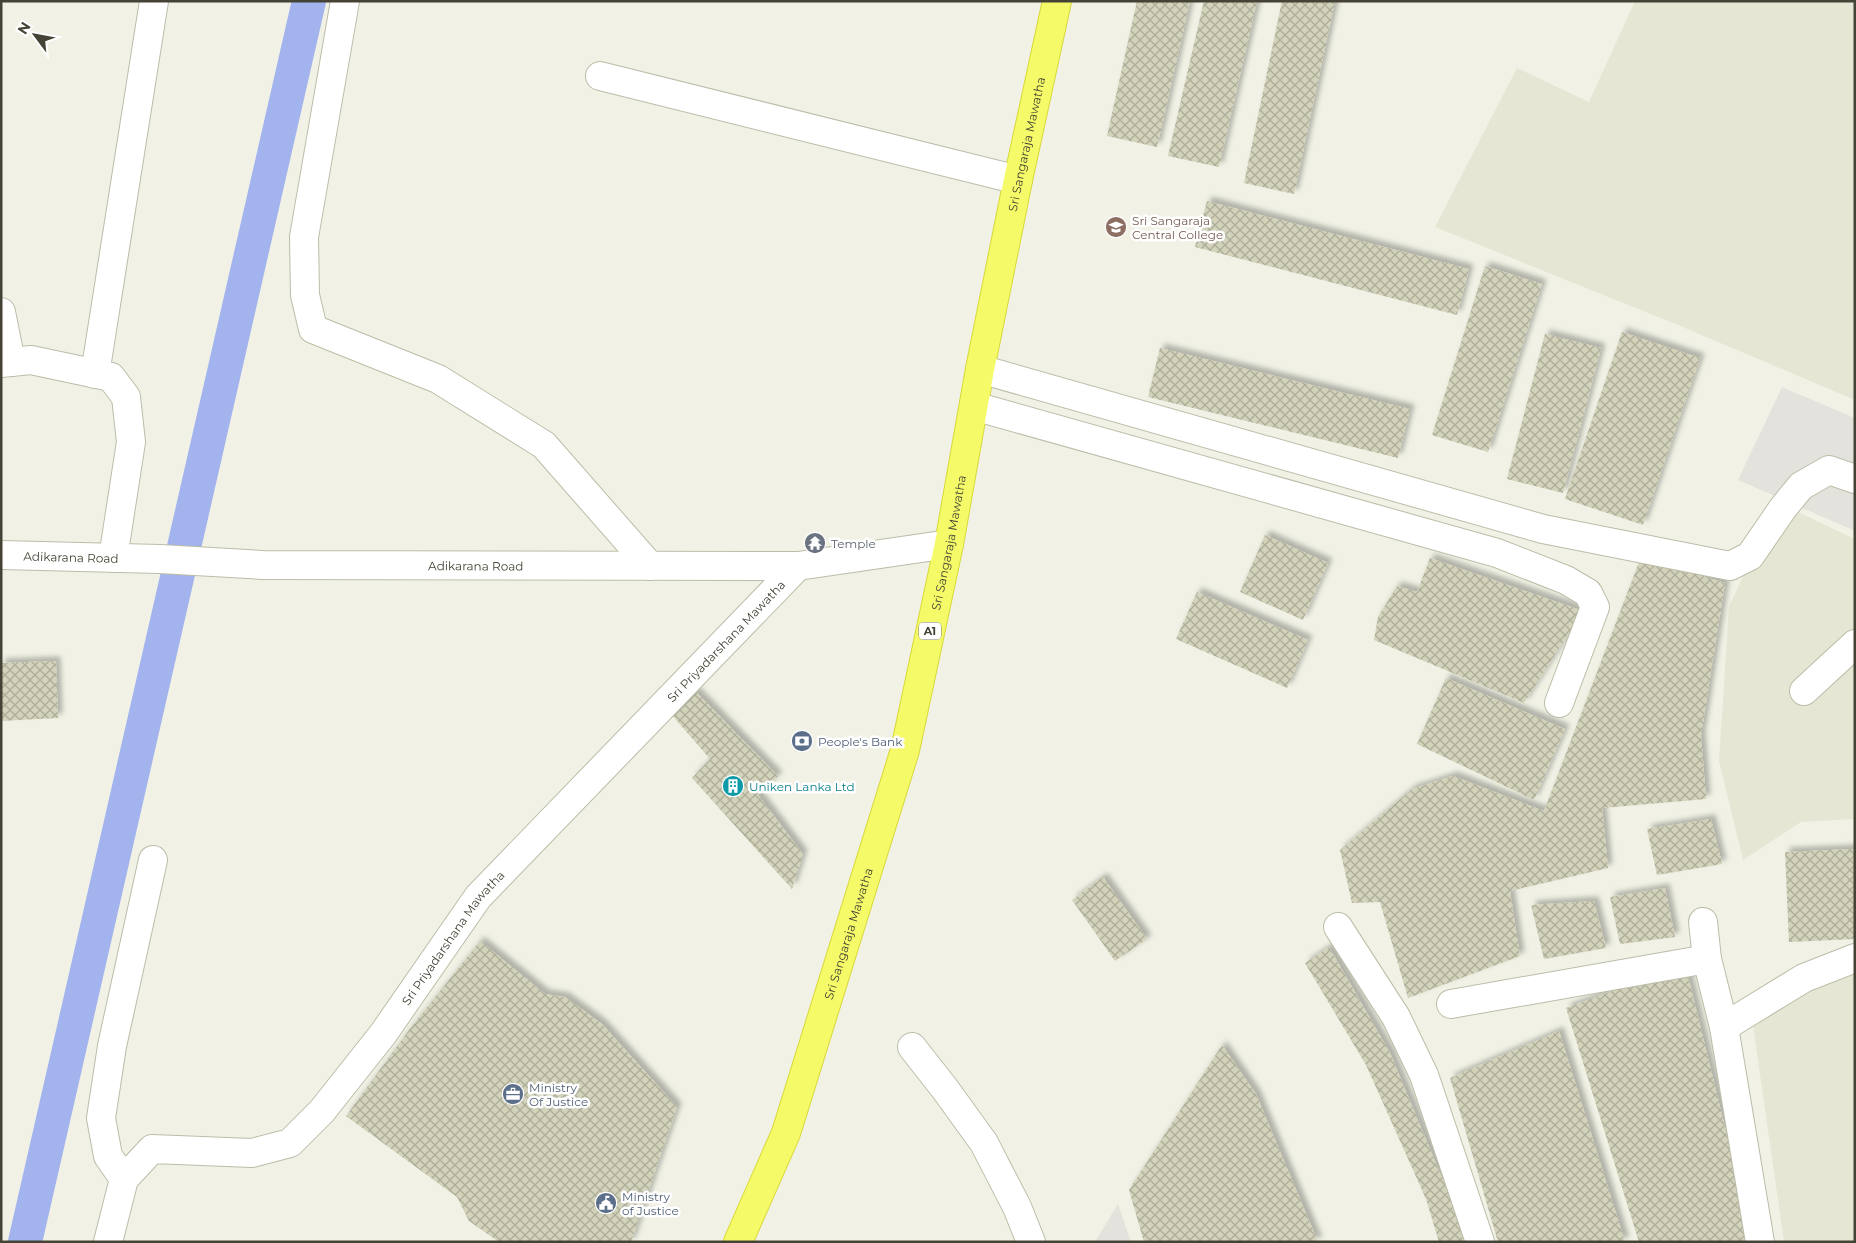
<svg xmlns="http://www.w3.org/2000/svg" width="1856" height="1243" font-family="Montserrat,sans-serif">
	<style>
		.residential { fill: #e5e6d3 }
		.parking { fill: #e3e2dd }
		.lines { fill: none; stroke-linecap: round; stroke-linejoin: round }
		.canal { stroke: #a2b3ee; stroke-width: 34 }
		.building { fill: url(#building-cross-hatch); filter: url(#shadow) }
		.minor-casing { stroke: #bcbda8; stroke-width: 30 }
		.highway-casing { stroke: #d8d838; stroke-width: 30 }
		.minor { stroke: #fff; stroke-width: 28 }
		.highway { stroke: #f5fa68; stroke-width: 28 }
		.labels { text-anchor: middle; dominant-baseline: central; stroke-width: 5; stroke-linejoin: round; paint-order: stroke }
		.shield { fill: #fff; stroke: #7c7b72; stroke-width: 1 }
		.shield-label { font-size: 11px; font-weight: bold; fill: #444335 }
		.street-label { font-size: 12px; fill: #444335; stroke: #fff }
		.education-label { font-size: 12px; fill: #785e54; stroke: #fff; text-anchor: start }
		.worship-label { font-size: 12px; fill: #5b616d; stroke: #fff; text-anchor: start }
		.service-label { font-size: 12px; fill: #4e5e75; stroke: #fff; text-anchor: start }
		.culture-label { font-size: 12px; fill: #0d838f; stroke: #fff; text-anchor: start }
	</style>
	<defs>
		<pattern id="building-cross-hatch" width="8" height="8" patternUnits="userSpaceOnUse" patternTransform="scale(1.25)"><rect width="8" height="8" fill="#d3d2ba"/><path d="M0 0l8 8M0 8l8-8" fill="none" stroke="#adac98"/></pattern>
		<filter id="shadow"><feDropShadow dx="4.5" dy="-4.5" stdDeviation="2.5" flood-color="#0004"/></filter>
	</defs>
	<rect width="100%" height="100%" fill="#f1f2e5"/>
	<path class="residential" d="M 1635,1 L 1855,1 L 1855,400 L 1678,325 L 1435,227 L 1517,68 L 1589,102 Z
		M 1777,502 L 1855,539 L 1855,819 L 1801,822 L 1743,860 L 1719,761 L 1729,607 Z
		M 1855,960 L 1855,1242 L 1784,1242 L 1751,1012 Z"/>
	<path class="parking" d="M 1782,387 L 1855,418 L 1855,531 L 1738,480 Z
		M 1118,1204 L 1131,1242 L 1095,1242 Z"/>
	<g class="lines">
		<path class="canal" d="M 25,1242 L 309,1"/>
	</g>
	<path class="building" d="M 1137,1 L 1190,1 L 1157,147 L 1107,136 Z
		M 1204,1 L 1257,1 L 1219,167 L 1168,156 Z
		M 1282,1 L 1335,1 L 1294,194 L 1244,183 Z
		M 1207,201 L 1469,269 L 1457,315 L 1195,247 Z
		M 1485,266 L 1542,284 L 1488,452 L 1432,435 Z
		M 1622,332 L 1700,358 L 1643,525 L 1565,499 Z
		M 1545,334 L 1601,348 L 1563,493 L 1507,479 Z
		M 1160,348 L 1410,409 L 1398,458 L 1148,397 Z
		M 1265,535 L 1328,563 L 1303,620 L 1240,592 Z
		M 1641,557 L 1725,583 L 1701,735 L 1706,799 L 1602,808 L 1608,868 L 1510,891 L 1520,956 L 1408,998 L 1380,902 L 1352,903 L 1340,850 L 1412,789 L 1453,776 L 1544,811 Z
		M 1430,558 L 1583,611 L 1524,703 L 1374,640 L 1378,617 L 1397,586 L 1417,592 Z
		M 1197,592 L 1308,640 L 1287,688 L 1176,639 Z
		M 56,661 L 58,718 L 1,721 L 1,663 Z
		M 1446,678 L 1565,729 L 1534,800 L 1417,744 Z
		M 694,690 L 778,776 L 758,795 L 803,854 L 792,889 L 692,778 L 710,759 L 671,714 Z
		M 1711,819 L 1722,864 L 1657,875 L 1647,829 Z
		M 1855,849 L 1855,939 L 1789,942 L 1785,852 Z
		M 1103,877 L 1147,939 L 1115,961 L 1072,900 Z
		M 1665,888 L 1675,937 L 1620,944 L 1610,897 Z
		M 1594,901 L 1606,948 L 1544,959 L 1531,905 Z
		M 480,941 L 545,994 L 565,997 L 602,1024 L 677,1107 L 631,1242 L 499,1242 L 469,1221 L 457,1197 L 346,1116 L 409,1030 Z
		M 1329,947 L 1390,1053 L 1449,1195 L 1464,1242 L 1439,1242 L 1426,1199 L 1366,1065 L 1305,963 Z
		M 1685,964 L 1753,1242 L 1639,1242 L 1566,1008 Z
		M 1559,1031 L 1625,1242 L 1498,1242 L 1450,1078 Z
		M 1222,1045 L 1256,1094 L 1318,1242 L 1144,1242 L 1129,1190 Z"/>
	<g class="lines">
		<g class="minor-casing">
			<g id="minor">
				<path d="M 345,1 L 304,237 L 305,295 L 313,329 L 438,379 L 544,445 L 650,566"/>
				<path d="M 600,76 L 1018,180"/>
				<path d="M 1,312 L 11,362"/>
				<path d="M 1,363 L 31,360 L 111,377 L 126,397 L 131,442 L 113,558"/>
				<path d="M 980,369 L 1543,529 L 1730,566 L 1750,556 L 1783,508 L 1801,486 L 1829,470 L 1855,479"/>
				<path d="M 95,374 L 154,1"/>
				<path d="M 974,406 L 1497,553 L 1566,580 L 1588,593 L 1595,607 L 1559,703"/>
				<path id="s1" d="M 1,555 L 160,559 L 263,565 L 798,566 L 949,544"/>
				<path d="M 1804,691 L 1855,644"/>
				<path d="M 1703,922 L 1707,959 L 1724,1027 L 1760,1242"/>
				<path d="M 1338,927 L 1396,1017 L 1424,1075 L 1480,1242"/>
				<path d="M 1451,1004 L 1707,959"/>
				<path d="M 1724,1027 L 1804,978 L 1855,958"/>
				<path d="M 912,1047 L 945,1089 L 984,1143 L 1017,1207 L 1031,1242"/>
				<path d="M 124,1179 L 108,1156 L 101,1118 L 112,1046 L 153,860"/>
				<path id="s2" d="M 108,1242 L 124,1179 L 152,1149 L 252,1153 L 290,1143 L 322,1111 L 383,1034 L 478,897 L 798,566"/>
			</g>
		</g>
		<g class="highway-casing">
			<g id="highway">
				<path id="s3" d="M 738,1242 L 786,1133 L 905,750 L 949,544 L 980,369 L 1018,180 L 1057,1"/>
			</g>
		</g>
		<use href="#minor" class="minor"/>
		<use href="#highway" class="highway"/>
	</g>
	<defs>
		<g id="school-disc" transform="scale(1.125)"><circle r="9.5" fill="#8d6e63" stroke="#fff"/><path d="M0-5L7-2L0 1L-7-2ZM-4 1L0 2.5L4 1V4Q0 6-4 4Z" fill="#fff"/></g>
		<g id="temple-disc" transform="scale(1.125)"><circle r="9.5" fill="#6b7280" stroke="#fff"/><path d="M0-6L5-2H3V0L6.5 2.5H4V6H1.5V3h-3V6H-4V2.5H-6.5L-3 0V-2H-5Z" fill="#fff"/></g>
		<g id="bank-disc" transform="scale(1.125)"><circle r="9.5" fill="#5c6f8a" stroke="#fff"/><path d="M-6-4H6V4H-6ZM0-2.3a2.3 2.3 0 1 0 0 4.6a2.3 2.3 0 1 0 0-4.6Z" fill="#fff"/></g>
		<g id="building-disc" transform="scale(1.125)"><circle r="9.5" fill="#0f9aa8" stroke="#fff"/><path d="M-4-6H4V6H1V3H-1V6H-4ZM-2.5-4.3h1.7v1.8h-1.7ZM.8-4.3h1.7v1.8H.8ZM-2.5-1h1.7V.8h-1.7ZM.8-1h1.7V.8H.8Z" fill="#fff"/></g>
		<g id="office-disc" transform="scale(1.125)"><circle r="9.5" fill="#5c6f8a" stroke="#fff"/><path d="M-6-3h4V-5.5h4V-3h4V5H-6ZM-1-4.5V-3h2v-1.5ZM-6 0V1H6V0Z" fill="#fff"/></g>
		<g id="civic-disc" transform="scale(1.125)"><circle r="9.5" fill="#5c6f8a" stroke="#fff"/><path d="M-.6-6.5H3V-4.5H.6V-3L4-1V1h2V6H-6V1h2V-1L-.6-3ZM-1.2 2.5V6h2.4V2.5Z" fill="#fff"/></g>
	</defs>
	<g fill-rule="evenodd">
		<use href="#school-disc" x="1116" y="227"/>
		<use href="#temple-disc" x="815" y="543"/>
		<use href="#bank-disc" x="802" y="741"/>
		<use href="#building-disc" x="733" y="786"/>
		<use href="#office-disc" x="513" y="1094"/>
		<use href="#civic-disc" x="606" y="1203"/>
	</g>
	<g class="labels">
		<rect class="shield" x="919" y="622.5" width="22" height="17" rx="4"/>
		<g class="shield-label">
			<text x="930" y="631">A1</text>
		</g>
		<g class="street-label">
			<text stroke="none"><textPath href="#s3" startOffset="1138">Sri Sangaraja Mawatha</textPath></text>
			<text stroke="none"><textPath href="#s3" startOffset="732">Sri Sangaraja Mawatha</textPath></text>
			<text stroke="none"><textPath href="#s1" startOffset="70">Adikarana Road</textPath></text>
			<text stroke="none"><textPath href="#s1" startOffset="475">Adikarana Road</textPath></text>
			<text stroke="none"><textPath href="#s2" startOffset="912">Sri Priyadarshana Mawatha</textPath></text>
			<text stroke="none"><textPath href="#s3" startOffset="328">Sri Sangaraja Mawatha</textPath></text>
			<text stroke="none"><textPath href="#s2" startOffset="508">Sri Priyadarshana Mawatha</textPath></text>
		</g>
		<g class="education-label">
			<text x="1132" y="220">Sri Sangaraja<tspan x="1132" dy="14">Central College</tspan></text>
		</g>
		<g class="worship-label">
			<text x="831" y="543">Temple</text>
		</g>
		<g class="service-label">
			<text x="818" y="741">People's Bank</text>
			<text x="529" y="1087">Ministry<tspan x="529" dy="14">Of Justice</tspan></text>
			<text x="622" y="1196">Ministry<tspan x="622" dy="14">of Justice</tspan></text>
		</g>
		<g class="culture-label">
			<text x="749" y="786">Uniken Lanka Ltd</text>
		</g>
	</g>
	<rect width="1856" height="1243" fill="none" stroke="#444335" stroke-width="5"/>
	<g transform="translate(35 35) rotate(302)" stroke="#ffffff" stroke-width="4" paint-order="stroke">
	<path d="M0-4L9 19L0 12L-9 19Z" fill="#444335"/>
	<text y="-8" font-size="14" font-weight="bold" text-anchor="middle" fill="#444335">N</text>
	</g>
</svg>
